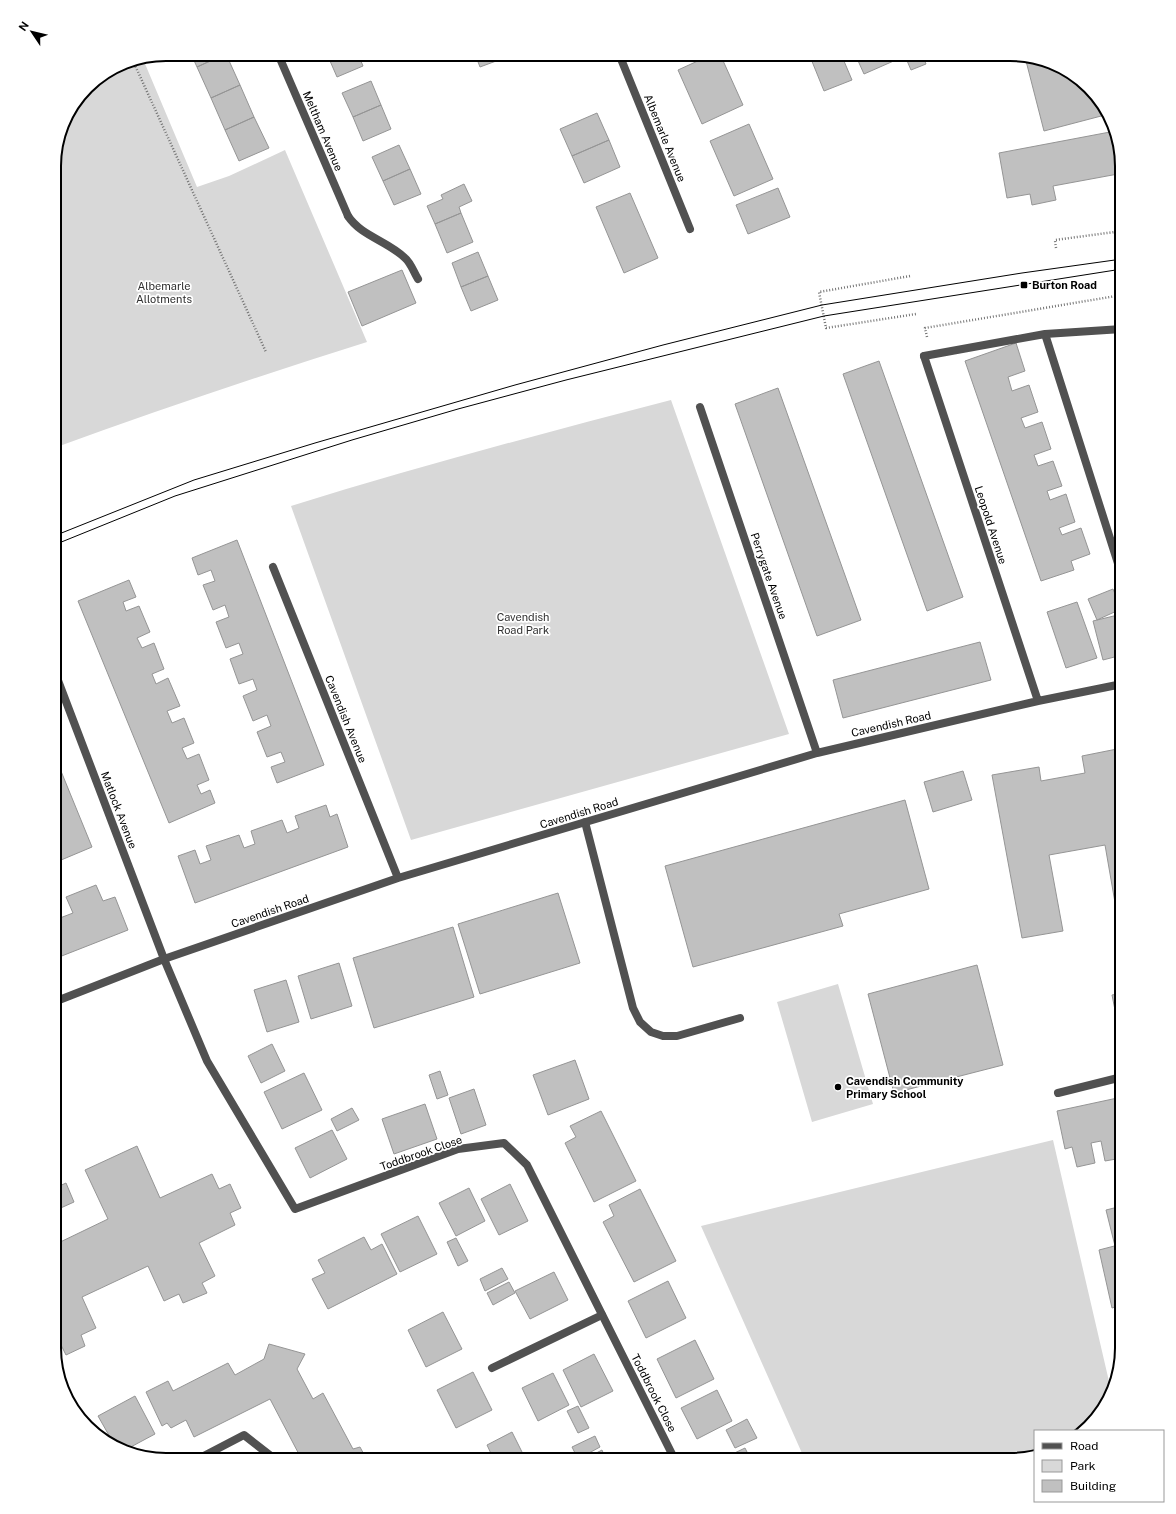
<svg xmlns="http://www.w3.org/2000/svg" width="1176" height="1514" font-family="'Public Sans',sans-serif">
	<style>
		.green { fill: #d8d8d8 }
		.building { fill: #c0c0c0; stroke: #959595 }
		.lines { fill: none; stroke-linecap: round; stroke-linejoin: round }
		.path { stroke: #737373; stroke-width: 2.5; stroke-dasharray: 1 2; stroke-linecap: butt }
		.service { stroke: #515151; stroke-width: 8 }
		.minor { stroke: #515151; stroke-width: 8 }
		.tram { stroke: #000; stroke-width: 1 }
		.poi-dot { fill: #000; stroke: #fff; stroke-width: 1.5 }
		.labels { text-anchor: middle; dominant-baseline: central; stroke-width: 3.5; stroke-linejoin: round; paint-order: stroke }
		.street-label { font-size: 11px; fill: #000; stroke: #fff }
		.poi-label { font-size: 11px; font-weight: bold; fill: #000; stroke: #fff; text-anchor: start }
		.park-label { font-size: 11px; fill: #2f2f2f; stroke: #fff }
		.rim { fill: none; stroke: #000; stroke-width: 2 }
	</style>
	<rect width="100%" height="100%" fill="#fff"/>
	<path class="green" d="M 143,59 L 197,187 L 229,176 L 285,150 L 367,342 C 262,375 158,410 54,448 L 54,159 L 66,116 L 92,82 L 124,62 Z
		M 671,400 L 789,734 L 411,840 L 291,506 C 416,467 544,433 671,400 Z
		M 838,984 L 873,1104 L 812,1122 L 777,1002 Z
		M 1053,1140 L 1111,1390 L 1107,1404 L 1081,1431 L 1035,1431 L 1035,1452 L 1010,1460 L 805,1460 L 701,1226 Z"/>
	<path class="building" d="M 191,54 L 225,54 L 197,67 Z
		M 226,54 L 240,85 L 211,98 L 197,67 Z
		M 327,54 L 358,54 L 363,66 L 337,77 Z
		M 475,54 L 515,54 L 480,67 Z
		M 713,54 L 720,54 L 743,105 L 702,124 L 678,70 Z
		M 809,54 L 841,54 L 852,80 L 824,91 Z
		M 855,54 L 922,54 L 926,64 L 911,70 L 905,56 L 864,74 Z
		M 1025,57 L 1066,69 L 1102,103 L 1105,115 L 1044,131 Z
		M 371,81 L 381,105 L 353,117 L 342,93 Z
		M 240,85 L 254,117 L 225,130 L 211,98 Z
		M 381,105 L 391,129 L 363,141 L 353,117 Z
		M 597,113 L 609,140 L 572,156 L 560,129 Z
		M 254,117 L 269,148 L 239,161 L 225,130 Z
		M 749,124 L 773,179 L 734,196 L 710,141 Z
		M 1110,132 L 1118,174 L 1053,186 L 1056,200 L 1032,205 L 1030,194 L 1007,198 L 999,153 Z
		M 609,140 L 620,167 L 584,183 L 572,156 Z
		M 399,145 L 410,169 L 383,181 L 372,157 Z
		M 410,169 L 421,194 L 394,205 L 383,181 Z
		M 464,184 L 472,201 L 459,207 L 461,213 L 435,224 L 427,206 L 443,199 L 441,195 Z
		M 778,188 L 790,217 L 748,234 L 736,205 Z
		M 630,193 L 658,258 L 624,273 L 596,207 Z
		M 461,213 L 473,242 L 447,253 L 435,224 Z
		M 478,252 L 488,276 L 461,287 L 452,263 Z
		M 402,270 L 416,303 L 362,326 L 348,292 Z
		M 488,276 L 498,300 L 471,311 L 461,287 Z
		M 1016,343 L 1025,371 L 1008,377 L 1012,391 L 1029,385 L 1038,412 L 1021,418 L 1025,428 L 1042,422 L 1051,449 L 1034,455 L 1038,466 L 1053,461 L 1062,486 L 1047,491 L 1050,500 L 1066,494 L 1075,522 L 1059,528 L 1062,535 L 1081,528 L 1090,554 L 1071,561 L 1074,570 L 1041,581 L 965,361 Z
		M 879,361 L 963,597 L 927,611 L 843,374 Z
		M 778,388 L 861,620 L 817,636 L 735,404 Z
		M 237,540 L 324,765 L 277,783 L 271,767 L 285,762 L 281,752 L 267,757 L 257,732 L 271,726 L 267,715 L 253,721 L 243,696 L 257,690 L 253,679 L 239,684 L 230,659 L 243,654 L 239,643 L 226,648 L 216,622 L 229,617 L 225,605 L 213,610 L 203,585 L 215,581 L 211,570 L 198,575 L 192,558 Z
		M 129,580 L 136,597 L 123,602 L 126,611 L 139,606 L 150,632 L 137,638 L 142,648 L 154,643 L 164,669 L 152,674 L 156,684 L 168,678 L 180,706 L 167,711 L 172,723 L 184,718 L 194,743 L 182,748 L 187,759 L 199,754 L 209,780 L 197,785 L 201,794 L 210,790 L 215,803 L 169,823 L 78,601 Z
		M 1113,589 L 1121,609 L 1097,620 L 1088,599 Z
		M 1077,602 L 1097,658 L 1066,668 L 1047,612 Z
		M 1122,614 L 1122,655 L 1103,660 L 1093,621 Z
		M 980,642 L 991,680 L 843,718 L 833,680 Z
		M 1122,748 L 1122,913 L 1117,914 L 1105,845 L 1049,855 L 1063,931 L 1022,938 L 992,775 L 1039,767 L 1041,781 L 1085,773 L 1082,756 Z
		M 54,754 L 92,847 L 54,863 Z
		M 963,771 L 972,800 L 933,812 L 924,782 Z
		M 905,800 L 929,889 L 839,914 L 843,926 L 693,967 L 665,866 Z
		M 326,805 L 330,817 L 337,814 L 348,847 L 195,903 L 178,856 L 195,850 L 200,864 L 211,860 L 206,846 L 239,835 L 244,848 L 255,844 L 251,831 L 282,820 L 287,833 L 299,828 L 295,816 Z
		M 96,885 L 103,901 L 115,897 L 128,930 L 54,959 L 54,904 L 60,918 L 73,913 L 66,897 Z
		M 558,893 L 580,963 L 480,994 L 458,924 Z
		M 453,927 L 474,997 L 374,1028 L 353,958 Z
		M 339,963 L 352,1006 L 311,1019 L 298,976 Z
		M 977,965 L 1003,1065 L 894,1093 L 868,994 Z
		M 286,980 L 299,1022 L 267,1032 L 254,990 Z
		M 1122,993 L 1122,1045 L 1112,995 Z
		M 272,1044 L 285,1071 L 261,1083 L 248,1056 Z
		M 575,1060 L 589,1099 L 548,1115 L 533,1075 Z
		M 440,1071 L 448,1095 L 437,1099 L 429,1075 Z
		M 304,1073 L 322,1110 L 282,1129 L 264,1092 Z
		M 474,1089 L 486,1125 L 461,1134 L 449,1098 Z
		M 1122,1097 L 1122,1137 L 1119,1137 L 1122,1158 L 1105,1161 L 1101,1141 L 1091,1143 L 1095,1163 L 1077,1167 L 1072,1147 L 1065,1149 L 1057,1111 Z
		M 425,1104 L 437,1139 L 394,1154 L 382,1119 Z
		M 352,1108 L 359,1120 L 337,1131 L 331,1119 Z
		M 601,1111 L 636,1181 L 594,1202 L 565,1143 L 576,1137 L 570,1126 Z
		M 332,1130 L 347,1159 L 310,1178 L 295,1148 Z
		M 137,1146 L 160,1198 L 212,1174 L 219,1189 L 230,1184 L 241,1208 L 230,1213 L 235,1225 L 199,1243 L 215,1276 L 202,1283 L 207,1293 L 183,1303 L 179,1294 L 164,1301 L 148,1266 L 82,1297 L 96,1328 L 81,1335 L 85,1346 L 66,1355 L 61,1345 L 54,1348 L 54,1245 L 108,1219 L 85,1170 Z
		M 66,1183 L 74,1202 L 54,1211 L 54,1186 L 55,1188 Z
		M 510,1184 L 528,1221 L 499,1235 L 481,1199 Z
		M 469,1188 L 485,1221 L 456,1236 L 439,1203 Z
		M 640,1189 L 676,1261 L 634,1282 L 603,1222 L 614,1216 L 609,1205 Z
		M 1122,1206 L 1122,1244 L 1115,1246 L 1106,1210 Z
		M 418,1216 L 437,1254 L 400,1272 L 381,1234 Z
		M 364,1237 L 371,1250 L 382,1244 L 397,1274 L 328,1309 L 312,1279 L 325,1273 L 318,1260 Z
		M 456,1238 L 468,1261 L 458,1266 L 447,1242 Z
		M 1122,1244 L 1122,1305 L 1112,1308 L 1099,1250 Z
		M 502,1268 L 508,1279 L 485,1291 L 480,1279 Z
		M 554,1272 L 568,1300 L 530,1319 L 515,1291 Z
		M 668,1281 L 686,1318 L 646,1338 L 628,1301 Z
		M 509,1282 L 515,1293 L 493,1305 L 487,1293 Z
		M 443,1312 L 462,1349 L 426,1367 L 408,1330 Z
		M 1122,1315 L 1122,1346 L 1115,1316 Z
		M 695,1340 L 714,1379 L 676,1398 L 657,1359 Z
		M 269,1344 L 305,1354 L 297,1369 L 313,1399 L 323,1393 L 353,1449 L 360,1447 L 367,1460 L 302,1460 L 270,1399 L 194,1437 L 186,1420 L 171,1428 L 167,1423 L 162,1426 L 146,1392 L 168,1381 L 173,1391 L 228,1363 L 235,1375 L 264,1359 Z
		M 594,1354 L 613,1391 L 581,1407 L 563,1370 Z
		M 473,1372 L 492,1410 L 456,1428 L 437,1390 Z
		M 553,1373 L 569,1405 L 538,1421 L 522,1388 Z
		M 717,1390 L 732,1421 L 697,1439 L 681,1408 Z
		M 135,1396 L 155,1434 L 127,1449 L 115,1446 L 98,1416 Z
		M 578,1406 L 589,1428 L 578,1433 L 567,1411 Z
		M 747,1419 L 757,1438 L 735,1448 L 726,1430 Z
		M 512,1432 L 526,1460 L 494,1460 L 487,1445 Z
		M 595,1436 L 600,1447 L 578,1459 L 572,1447 Z
		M 745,1448 L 751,1460 L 720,1460 Z
		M 602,1450 L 606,1460 L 583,1460 Z"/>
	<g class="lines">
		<path class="path" d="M 133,61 L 266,352
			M 1056,248 L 1055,240 L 1122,231
			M 910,276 L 819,292 L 826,328 L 916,314
			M 1121,288 L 1122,295
			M 927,337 L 925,328 L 1122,295"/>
		<path class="service" d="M 348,216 C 361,236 388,241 405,258 C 411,263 414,273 418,279
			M 1045,334 L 1122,329
			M 924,356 L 1045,334 L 1122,576
			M 585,822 L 633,1008 L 640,1022 L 651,1032 L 663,1036 L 677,1036 L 740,1018
			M 164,959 L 207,1061 L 295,1209 L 458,1149 L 504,1143 L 527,1165 L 675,1460"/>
		<path class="minor" d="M 278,54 L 348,216
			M 619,54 L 690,229
			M 924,356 L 1038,701
			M 700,407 L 817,753
			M 273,567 L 398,878
			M 54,670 L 164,959
			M 54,1002 L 164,959 L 398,878 L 817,753 L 1038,701 L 1122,684
			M 1058,1093 L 1122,1077
			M 492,1368 L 602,1315
			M 196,1460 L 244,1435 L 276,1460"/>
		<path class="tram" d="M 54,536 L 194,480 L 315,443 L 515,385 L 663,345 L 822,305 L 1022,273 L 1122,259
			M 54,545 L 175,496 L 352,440 L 458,409 L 566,380 L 824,316 L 1122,269"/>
	</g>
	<g class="poi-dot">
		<rect x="1020" y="281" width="8" height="8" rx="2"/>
		<circle cx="838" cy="1087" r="4"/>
	</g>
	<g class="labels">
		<g class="street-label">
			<text transform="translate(323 131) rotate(67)">Meltham Avenue</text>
			<text transform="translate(665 138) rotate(68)">Albemarle Avenue</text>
			<text transform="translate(991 525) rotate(72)">Leopold Avenue</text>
			<text transform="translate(769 576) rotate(71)">Perrygate Avenue</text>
			<text transform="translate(346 719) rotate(68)">Cavendish Avenue</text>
			<text transform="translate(891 724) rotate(-13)">Cavendish Road</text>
			<text transform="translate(119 810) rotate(69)">Matlock Avenue</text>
			<text transform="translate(579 813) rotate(-17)">Cavendish Road</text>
			<text transform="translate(270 911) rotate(-19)">Cavendish Road</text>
			<text transform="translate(421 1153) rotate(-19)">Toddbrook Close</text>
			<text transform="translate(654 1393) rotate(63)">Toddbrook Close</text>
		</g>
		<g class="poi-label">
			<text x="1032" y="285">Burton Road</text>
			<text x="846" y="1081">Cavendish Community<tspan x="846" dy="13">Primary School</tspan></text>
		</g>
		<g class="park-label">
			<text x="164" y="286">Albemarle<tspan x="164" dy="13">Allotments</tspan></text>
			<text x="523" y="617">Cavendish<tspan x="523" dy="13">Road Park</tspan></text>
		</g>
	</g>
	<path d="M0 0H1176V1514H0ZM166 61H1010A105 105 0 0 1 1115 166V1348A105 105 0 0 1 1010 1453H166A105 105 0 0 1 61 1348V166A105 105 0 0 1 166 61Z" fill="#fff" fill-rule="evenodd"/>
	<path class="rim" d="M166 61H1010A105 105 0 0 1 1115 166V1348A105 105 0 0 1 1010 1453H166A105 105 0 0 1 61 1348V166A105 105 0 0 1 166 61Z"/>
	<rect x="1034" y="1430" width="130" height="72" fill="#ffffff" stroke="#999999"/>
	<rect x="1042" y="1443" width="20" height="6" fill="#515151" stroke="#999999"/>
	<text x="1070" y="1450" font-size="12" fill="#000000">Road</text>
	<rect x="1042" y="1460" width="20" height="12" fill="#d8d8d8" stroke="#999999"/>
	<text x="1070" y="1470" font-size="12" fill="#000000">Park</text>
	<rect x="1042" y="1480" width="20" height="12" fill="#c0c0c0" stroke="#999999"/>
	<text x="1070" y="1490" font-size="12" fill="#000000">Building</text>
	<g transform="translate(32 32) rotate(305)" stroke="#ffffff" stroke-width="3" paint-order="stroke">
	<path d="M0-3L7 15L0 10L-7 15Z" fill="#000000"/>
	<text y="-6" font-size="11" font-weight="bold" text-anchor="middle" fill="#000000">N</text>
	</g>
</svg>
